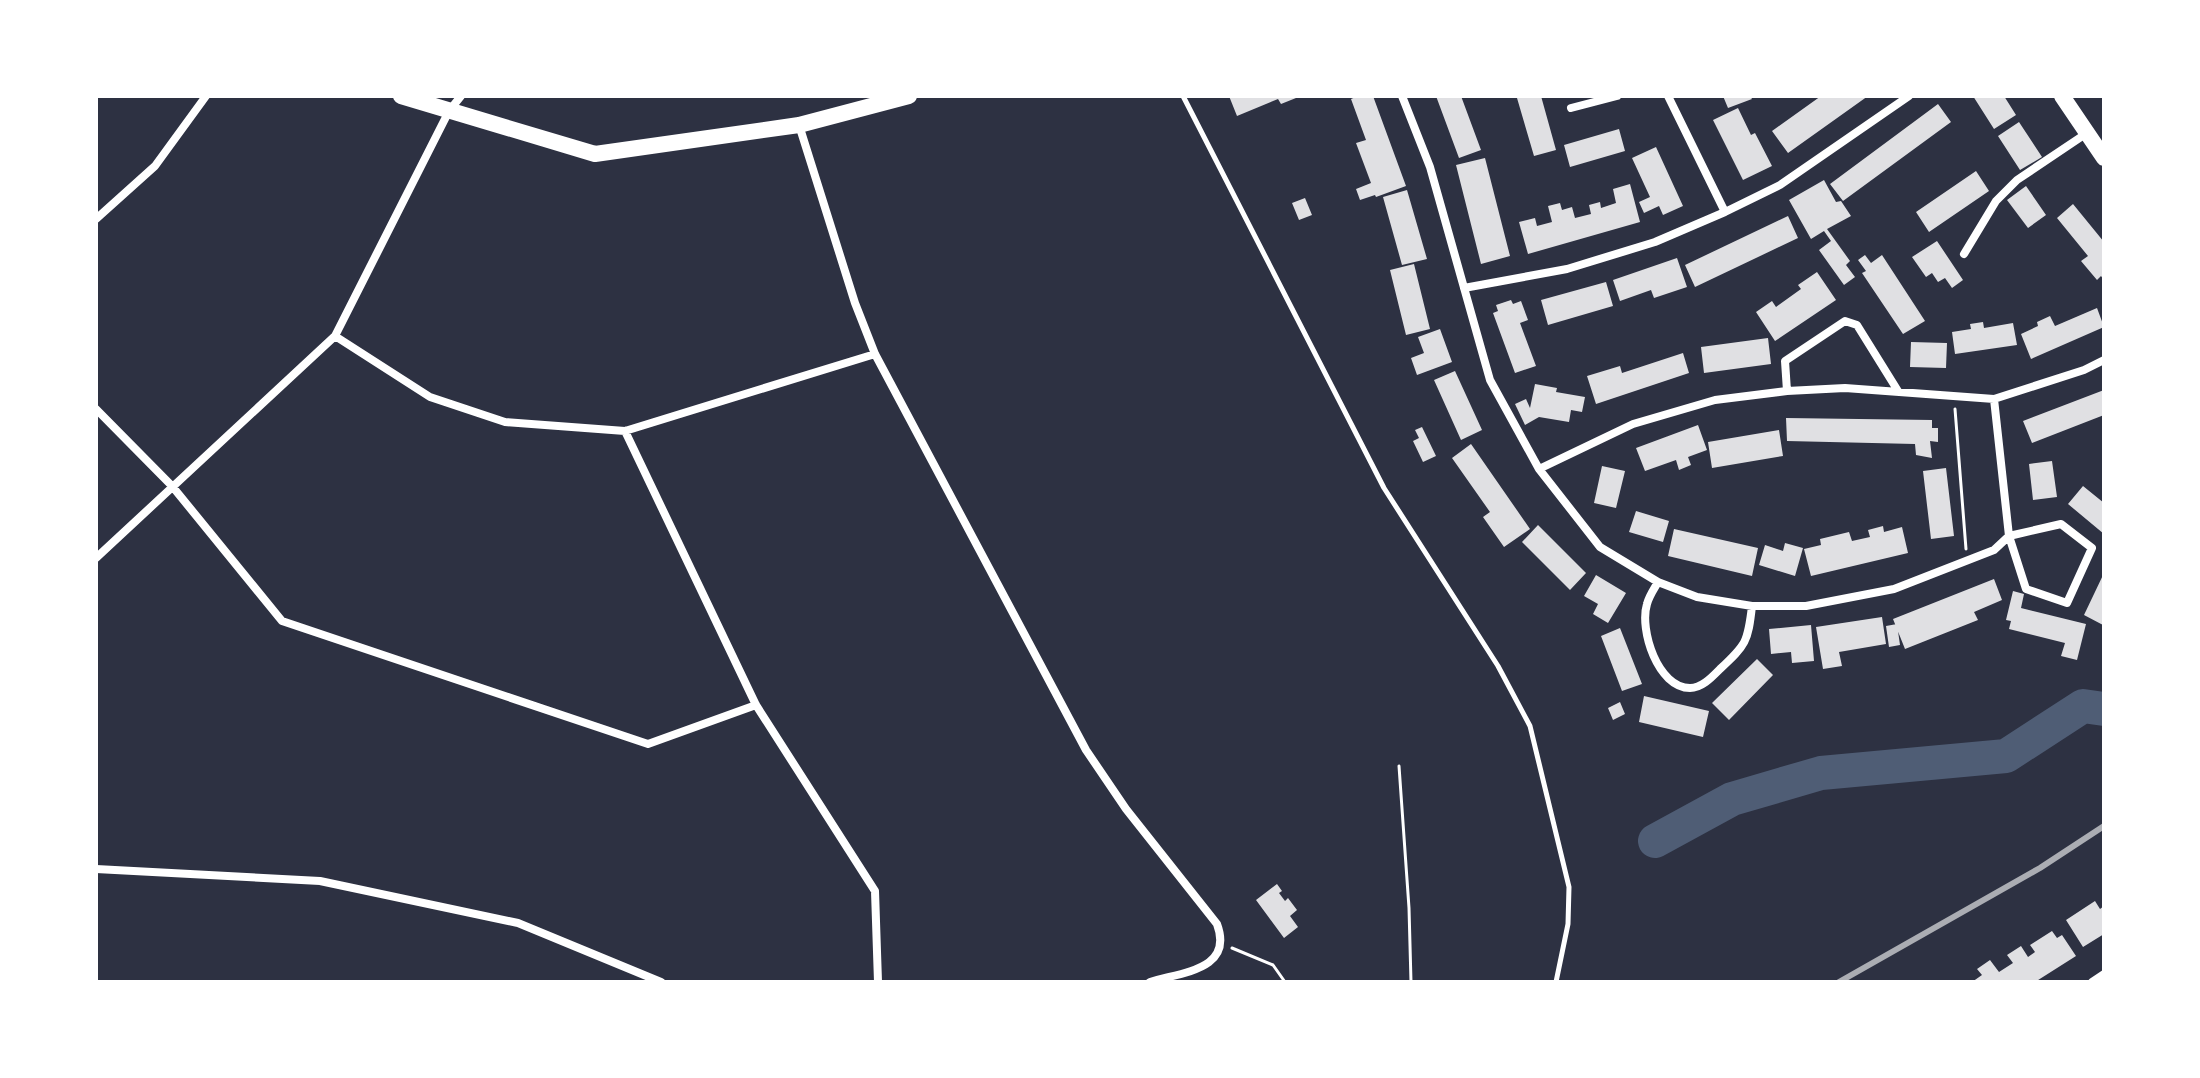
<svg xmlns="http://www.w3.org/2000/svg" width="2200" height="1078" font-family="Mulish,sans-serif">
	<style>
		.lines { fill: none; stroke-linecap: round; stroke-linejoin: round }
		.river { stroke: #4f5d75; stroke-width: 34 }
		.building { fill: #e0e0e3 }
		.path { stroke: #fff; stroke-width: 3 }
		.service { stroke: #fff; stroke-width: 5 }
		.minor { stroke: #fff; stroke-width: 8 }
		.primary { stroke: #fff; stroke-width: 16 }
		.rail { stroke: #abadb3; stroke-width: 6 }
	</style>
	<rect width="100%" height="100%" fill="#2d3142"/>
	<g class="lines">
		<path class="river" d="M 1655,841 L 1732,799 L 1821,773 L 2006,756 L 2083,706 L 2104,709"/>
	</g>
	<path class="building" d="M 1229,96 L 1301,96 L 1281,104 L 1278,99 L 1237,116 Z
		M 1358,96 L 1373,96 L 1406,186 L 1376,197 L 1375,195 L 1360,200 L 1356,189 L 1371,183 L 1356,143 L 1366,140 L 1351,99 Z
		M 1436,96 L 1461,96 L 1481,150 L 1459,158 Z
		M 1525,96 L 1541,96 L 1556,150 L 1534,156 L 1517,98 Z
		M 1723,96 L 1750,96 L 1752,99 L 1728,108 Z
		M 1821,96 L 1868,96 L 1788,153 L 1772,131 Z
		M 1973,96 L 2004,96 L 2016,115 L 1994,129 Z
		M 1938,104 L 1951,122 L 1843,201 L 1830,184 Z
		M 1738,108 L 1751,135 L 1755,133 L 1772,166 L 1743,180 L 1713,120 Z
		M 2019,122 L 2042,157 L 2020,170 L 1998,136 Z
		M 1619,129 L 1625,151 L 1570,167 L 1564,145 Z
		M 1656,147 L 1683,206 L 1663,215 L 1659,206 L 1644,213 L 1639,202 L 1650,197 L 1632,158 Z
		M 1485,158 L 1510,256 L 1481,264 L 1456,165 Z
		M 1976,171 L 1989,191 L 1929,232 L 1916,212 Z
		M 1824,180 L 1836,202 L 1841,201 L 1851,216 L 1827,229 L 1850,261 L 1846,265 L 1855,277 L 1844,285 L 1819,250 L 1831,241 L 1824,231 L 1811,239 L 1789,200 Z
		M 1630,184 L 1640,222 L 1528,254 L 1519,222 L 1535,218 L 1537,226 L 1552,222 L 1548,206 L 1560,203 L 1562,210 L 1572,207 L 1575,218 L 1591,214 L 1589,205 L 1600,202 L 1601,208 L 1616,203 L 1613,189 Z
		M 2026,186 L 2046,215 L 2028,228 L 2007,200 Z
		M 1407,190 L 1427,259 L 1402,265 L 1383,197 Z
		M 1305,198 L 1312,215 L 1299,220 L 1292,203 Z
		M 2073,204 L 2104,242 L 2104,280 L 2101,276 L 2097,280 L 2081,261 L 2088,256 L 2057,218 Z
		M 1788,216 L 1798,238 L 1695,287 L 1685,265 Z
		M 1937,241 L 1963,280 L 1952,288 L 1945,278 L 1938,282 L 1932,273 L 1926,277 L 1912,257 Z
		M 1865,255 L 1871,263 L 1882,255 L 1925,321 L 1903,334 L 1862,273 L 1866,271 L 1858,260 Z
		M 1677,258 L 1687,287 L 1654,298 L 1651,290 L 1620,301 L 1613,280 Z
		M 1414,264 L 1430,329 L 1406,335 L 1390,270 Z
		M 1817,272 L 1836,300 L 1775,341 L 1756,312 L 1772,301 L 1776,307 L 1801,289 L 1798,285 Z
		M 1606,282 L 1613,306 L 1548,325 L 1541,300 Z
		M 1511,300 L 1513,304 L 1521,301 L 1528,320 L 1520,323 L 1536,366 L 1515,373 L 1493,313 L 1498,311 L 1496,305 Z
		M 2097,308 L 2104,327 L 2031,359 L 2021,334 L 2038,326 L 2037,322 L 2050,316 L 2055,326 Z
		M 1983,322 L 1984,328 L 2013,323 L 2017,345 L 1955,354 L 1952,332 L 1971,329 L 1970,324 Z
		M 1440,329 L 1452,362 L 1417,375 L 1411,358 L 1424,353 L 1418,337 Z
		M 1768,338 L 1771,364 L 1704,373 L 1701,347 Z
		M 1911,342 L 1947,343 L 1946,368 L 1910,367 Z
		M 1683,353 L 1689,373 L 1596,404 L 1587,376 L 1620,366 L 1622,373 Z
		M 1455,371 L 1482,430 L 1461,440 L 1434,380 Z
		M 1535,384 L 1557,388 L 1556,392 L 1585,397 L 1582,412 L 1571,410 L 1569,422 L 1539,417 L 1525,425 L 1515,404 L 1526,399 L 1530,408 Z
		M 2104,390 L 2104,415 L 2032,443 L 2023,421 Z
		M 1786,418 L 1932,420 L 1932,428 L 1938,428 L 1938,442 L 1930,441 L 1932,458 L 1916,455 L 1915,444 L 1787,441 Z
		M 1698,425 L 1707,450 L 1688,457 L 1691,465 L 1679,470 L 1676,460 L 1645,471 L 1636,448 Z
		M 1422,427 L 1436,456 L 1423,462 L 1413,441 L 1419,438 L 1415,430 Z
		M 1779,430 L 1783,456 L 1712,468 L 1708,442 Z
		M 1471,444 L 1530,529 L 1504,547 L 1483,517 L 1490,512 L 1452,458 Z
		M 2052,461 L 2057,497 L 2033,500 L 2029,464 Z
		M 1602,466 L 1625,471 L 1616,508 L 1594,503 Z
		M 1946,468 L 1954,536 L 1931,539 L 1923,471 Z
		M 2083,486 L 2104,503 L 2104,534 L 2068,504 Z
		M 1636,511 L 1669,521 L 1663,542 L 1629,532 Z
		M 1538,525 L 1586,573 L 1570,590 L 1522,542 Z
		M 1883,526 L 1884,532 L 1902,527 L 1908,553 L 1811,576 L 1804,549 L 1821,545 L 1820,539 L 1849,532 L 1852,541 L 1870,537 L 1868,530 Z
		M 1674,529 L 1758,548 L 1752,576 L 1668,556 Z
		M 1785,543 L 1803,548 L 1795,576 L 1759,565 L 1765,545 L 1783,551 Z
		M 2104,573 L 2104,623 L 2103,625 L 2084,615 Z
		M 1596,575 L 1626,593 L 1608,623 L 1593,614 L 1598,604 L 1584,596 Z
		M 1994,579 L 2002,600 L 1974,612 L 1978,620 L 1905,649 L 1893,619 Z
		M 2013,591 L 2024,594 L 2021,608 L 2086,624 L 2077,660 L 2061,656 L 2065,643 L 2009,629 L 2011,621 L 2006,620 Z
		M 1882,617 L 1886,644 L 1839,652 L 1842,666 L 1823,669 L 1816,627 Z
		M 1897,624 L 1900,645 L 1889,647 L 1886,626 Z
		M 1811,625 L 1814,661 L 1792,663 L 1791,652 L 1771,654 L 1769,629 Z
		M 1620,628 L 1642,684 L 1622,691 L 1601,636 Z
		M 1757,659 L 1773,675 L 1729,720 L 1712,703 Z
		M 1644,696 L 1709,711 L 1703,737 L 1639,722 Z
		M 1620,702 L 1625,714 L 1613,720 L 1608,708 Z
		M 1277,884 L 1282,891 L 1279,893 L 1285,901 L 1288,898 L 1297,910 L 1290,916 L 1298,927 L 1284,938 L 1256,900 Z
		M 2095,901 L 2100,909 L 2104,906 L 2104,934 L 2083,947 L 2066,920 Z
		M 2052,931 L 2057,938 L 2062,935 L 2076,956 L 2035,982 L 1972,982 L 1982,975 L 1977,969 L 1990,960 L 1999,972 L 2013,963 L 2007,955 L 2021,946 L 2028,957 L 2035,952 L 2030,945 Z"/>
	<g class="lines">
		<path class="path" d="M 1955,409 L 1966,549
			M 1399,766 L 1409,908 L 1411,982
			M 1232,948 L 1273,965 L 1285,982"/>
		<path class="service" d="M 1183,96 L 1384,488 L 1498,666 L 1530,726 L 1569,887 L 1568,924 L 1556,982"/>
		<path class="minor" d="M 1402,96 L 1430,167 L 1490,380 L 1539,469 L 1600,547 L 1658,582 L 1697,597 L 1752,606 L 1806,606 L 1894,589 L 1994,550 L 2009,536 L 1994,399
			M 1668,96 L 1725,212
			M 1571,108 L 1617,96
			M 799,125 L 855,303 L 875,354 L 1086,750 L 1126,809 L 1217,924 C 1234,970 1182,972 1150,982
			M 96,219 L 155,166 L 206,96
			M 1964,254 L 1996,201 L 2017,180 L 2087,133
			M 1464,288 L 1567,269 L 1655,242 L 1725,212 L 1780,185 L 1909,96
			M 335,336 L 430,397 L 505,422 L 625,431 L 875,354
			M 1787,391 L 1785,361 L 1845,321 L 1857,325 L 1898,391
			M 96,409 L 172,486 L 282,621 L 648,744 L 756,705
			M 625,431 L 756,705 L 875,891 L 878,982
			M 1539,469 L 1633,424 L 1715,400 L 1787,391 L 1845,388 L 1994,399 L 2084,370 L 2104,360
			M 2061,524 L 2092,548 L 2067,603 L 2026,589 L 2009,536 Z
			M 96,558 L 335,336 L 449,111 L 461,96
			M 1658,582 C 1654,589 1649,596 1647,604 C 1639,630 1658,688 1690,688 C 1702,688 1712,677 1720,669 C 1746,645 1748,642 1752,606
			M 96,869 L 320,881 L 518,923 L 661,982
			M 2092,982 L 2104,974"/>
		<path class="primary" d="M 401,96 L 595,154 L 799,125 L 909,96
			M 2062,96 L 2104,158"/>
		<path class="rail" d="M 1839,982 L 2040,868 L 2104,826"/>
	</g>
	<rect width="2200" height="1078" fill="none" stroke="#ffffff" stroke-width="196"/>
</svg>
